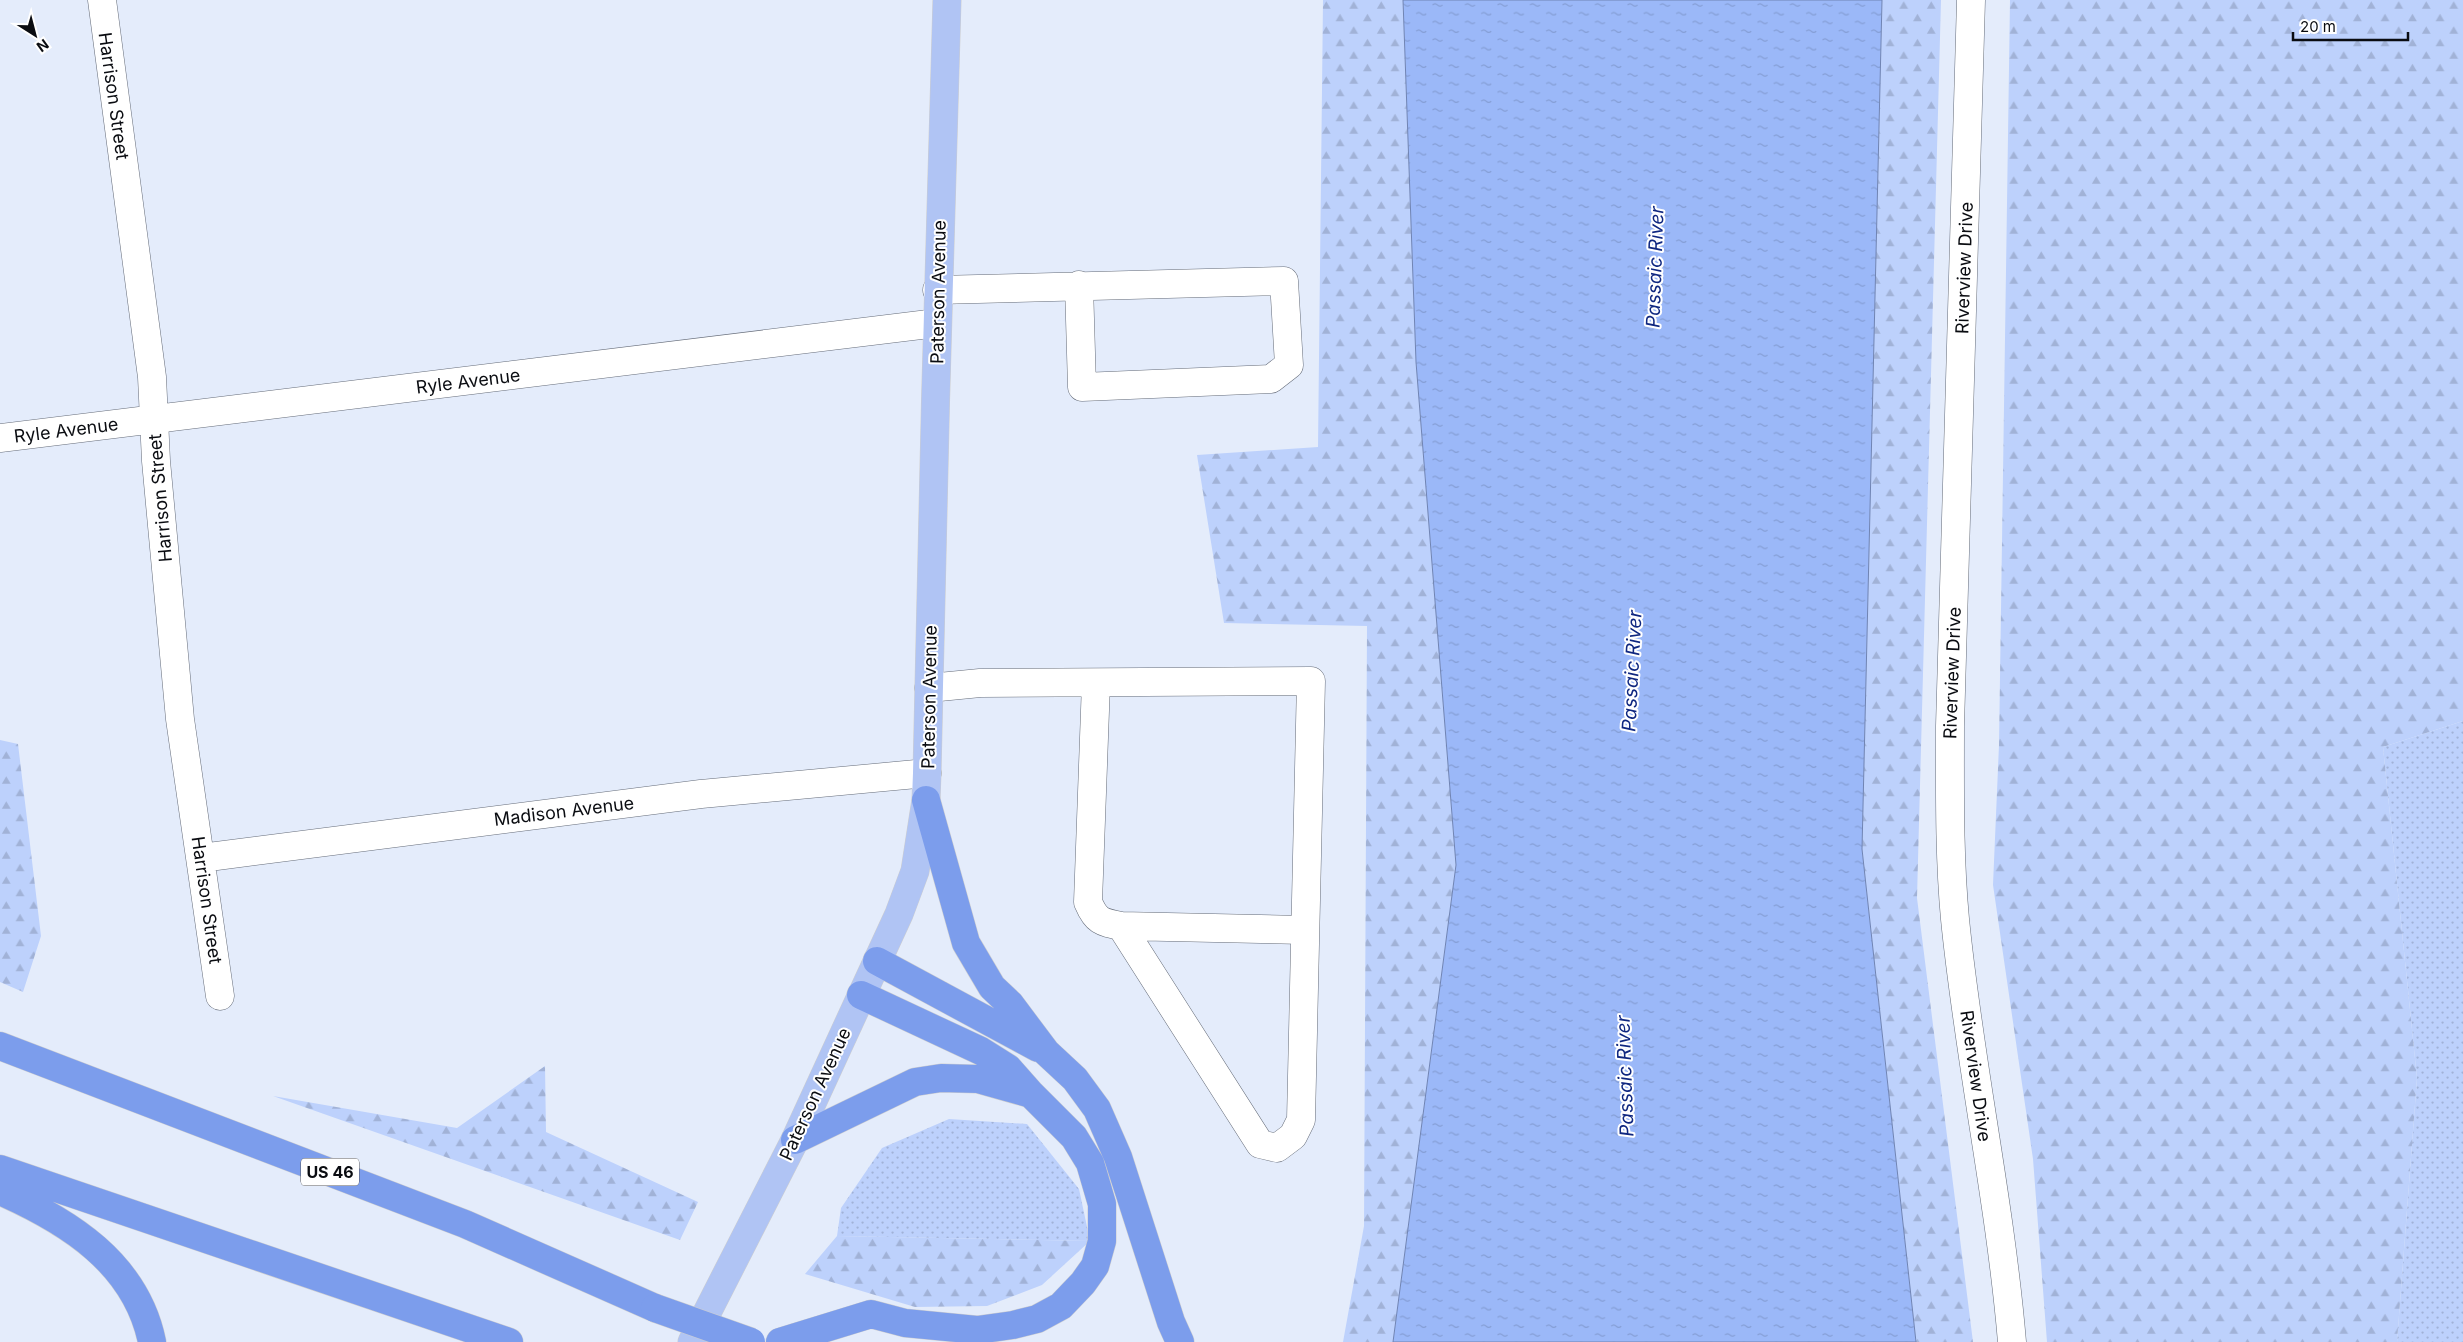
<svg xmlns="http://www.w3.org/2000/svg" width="2463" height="1342" font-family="Inter,sans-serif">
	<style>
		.grass { fill: url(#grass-dots) }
		.forest { fill: url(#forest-firs) }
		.water { fill: url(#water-ripples); stroke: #7084b3 }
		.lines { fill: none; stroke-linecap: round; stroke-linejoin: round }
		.minor-casing { stroke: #656c79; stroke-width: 29 }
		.major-casing { stroke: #cececf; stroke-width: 29 }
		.highway-casing { stroke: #cececf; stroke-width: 29 }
		.minor { stroke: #fff; stroke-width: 28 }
		.major { stroke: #b0c4f4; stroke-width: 28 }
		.highway { stroke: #7c9dec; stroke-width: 28 }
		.highway-bridge-casing { stroke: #cececf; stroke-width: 29; stroke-linecap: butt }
		.highway-bridge { stroke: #7c9dec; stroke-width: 28 }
		.labels { text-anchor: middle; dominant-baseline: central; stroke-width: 4; stroke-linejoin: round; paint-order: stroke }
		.shield { fill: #fff; stroke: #545558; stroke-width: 1 }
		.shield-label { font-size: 16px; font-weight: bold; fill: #0a0c11 }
		.street-label { font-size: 18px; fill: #0a0c11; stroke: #fff }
		.water-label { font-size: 19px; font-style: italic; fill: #0f2780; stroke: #fff }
	</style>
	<defs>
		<pattern id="grass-dots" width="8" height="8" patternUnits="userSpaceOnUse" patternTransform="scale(1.25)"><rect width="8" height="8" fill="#bdd1fc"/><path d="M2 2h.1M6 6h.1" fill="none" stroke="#a1b2d7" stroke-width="1.8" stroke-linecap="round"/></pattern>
		<pattern id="forest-firs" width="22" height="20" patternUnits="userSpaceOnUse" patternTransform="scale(1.25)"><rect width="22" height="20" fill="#bdd1fc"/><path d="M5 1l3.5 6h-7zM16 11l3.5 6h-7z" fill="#a1b2d7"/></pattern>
		<pattern id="water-ripples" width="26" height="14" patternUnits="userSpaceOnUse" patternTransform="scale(1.25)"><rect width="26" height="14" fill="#9bb8f8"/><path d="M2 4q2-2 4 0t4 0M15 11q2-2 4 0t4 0" fill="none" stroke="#849dd4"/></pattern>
	</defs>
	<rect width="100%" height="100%" fill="#e4ecfb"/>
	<path class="grass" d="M 2463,721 L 2463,1342 L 2397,1342 L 2417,1078 L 2383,747 Z
		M 949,1119 L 1027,1124 L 1079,1189 L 1090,1241 L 837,1236 L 841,1208 L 882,1148 Z"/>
	<path class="forest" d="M 1323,0 L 1403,0 L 1416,362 L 1456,865 L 1393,1342 L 1343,1342 L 1364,1226 L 1367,626 L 1224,623 L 1197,455 L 1318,447 Z
		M 1882,0 L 1941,0 L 1917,898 L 1973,1342 L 1916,1342 L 1862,849 Z
		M 2010,0 L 2463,0 L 2463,721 L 2383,747 L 2417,1078 L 2397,1342 L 2047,1342 L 2033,1159 L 1993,885 L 1999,745 Z
		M 0,740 L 18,744 L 41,936 L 23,992 L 0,982 Z
		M 545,1066 L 546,1132 L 698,1202 L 680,1240 L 273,1096 L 457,1128 Z
		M 837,1236 L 1090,1241 L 1042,1285 L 987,1306 L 915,1307 L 805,1274 Z"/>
	<path class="water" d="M 1403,0 L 1882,0 L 1862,849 L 1916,1342 L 1393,1342 L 1456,865 L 1416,362 Z"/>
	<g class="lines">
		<g class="minor-casing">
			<path id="minor" d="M 102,0 L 152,377 L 156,461 L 180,719 L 220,996
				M 1971,0 L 1950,726 C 1950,791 1949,855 1955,919 C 1969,1061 2000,1200 2012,1342
				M 937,290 L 1284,281 L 1289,365 L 1271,379 L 1082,387 L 1079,285
				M 0,438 L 937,323
				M 929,688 L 980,683 L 1311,681 L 1301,1120 L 1293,1136 L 1277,1148 L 1260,1144 L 1121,926 C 1101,922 1096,921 1088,902 L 1096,683
				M 201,858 L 701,794 L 927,773
				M 1121,926 L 1304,930"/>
		</g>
		<g class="major-casing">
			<path id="major" d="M 692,1342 L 795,1140 L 899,914 L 915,871 L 926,800 L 927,773 C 933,515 938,258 947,0"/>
		</g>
		<g class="highway-casing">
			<path id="highway" d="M 926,800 L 966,943 L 992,987 L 1010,1004 L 1046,1052 L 1075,1079 L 1097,1109 L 1118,1157 L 1171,1322 L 1180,1342
				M 877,961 L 1038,1048
				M 861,995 L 981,1051 L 1008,1068 L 1031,1094
				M 0,1046 L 465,1224 L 655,1308
				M 0,1169 L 509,1342
				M 0,1191 C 68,1221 136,1263 152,1342
				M 780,1342 L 871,1314 L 905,1323 L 977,1330 L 1013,1325 L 1037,1319 L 1061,1306 L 1083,1283 L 1095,1266 L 1102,1241 L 1102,1204 L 1090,1163 L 1074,1137 L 1031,1094 L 978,1079 L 941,1078 L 915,1082 L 795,1140"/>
		</g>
		<use href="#minor" class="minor"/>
		<use href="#major" class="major"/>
		<use href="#highway" class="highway"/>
		<g class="highway-bridge-casing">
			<path id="highway-bridge" d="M 655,1308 L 751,1342"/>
		</g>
		<use href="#highway-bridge" class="highway-bridge"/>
	</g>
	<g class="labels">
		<rect class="shield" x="301" y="1158.5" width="58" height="27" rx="4"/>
		<g class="shield-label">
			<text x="330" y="1172">US 46</text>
		</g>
		<g class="street-label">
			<text transform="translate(114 96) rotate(82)">Harrison Street</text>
			<text transform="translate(1964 268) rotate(-88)">Riverview Drive</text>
			<text transform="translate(938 292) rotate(-89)">Paterson Avenue</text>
			<text transform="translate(468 381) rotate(-7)">Ryle Avenue</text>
			<text transform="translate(66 430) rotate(-7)">Ryle Avenue</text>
			<text transform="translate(160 498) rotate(-95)">Harrison Street</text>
			<text transform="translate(1952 673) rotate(-88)">Riverview Drive</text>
			<text transform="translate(929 697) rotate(-89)">Paterson Avenue</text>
			<text transform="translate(564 811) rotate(-7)">Madison Avenue</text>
			<text transform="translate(207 900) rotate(82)">Harrison Street</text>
			<text transform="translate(1976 1076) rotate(82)">Riverview Drive</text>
			<text transform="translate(815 1094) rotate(-65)">Paterson Avenue</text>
		</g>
		<g class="water-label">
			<text transform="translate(1655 267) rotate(-88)">Passaic River</text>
			<text transform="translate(1632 671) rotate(-87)">Passaic River</text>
			<text transform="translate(1625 1076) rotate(-92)">Passaic River</text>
		</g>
	</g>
	<g transform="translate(35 35) rotate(144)" stroke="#ffffff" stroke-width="4" paint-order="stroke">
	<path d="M0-4L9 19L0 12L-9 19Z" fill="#0a0c11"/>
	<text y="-8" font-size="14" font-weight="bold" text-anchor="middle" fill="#0a0c11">N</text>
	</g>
	<path d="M2293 32v8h115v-8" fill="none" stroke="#0a0c11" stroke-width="2.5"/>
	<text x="2300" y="32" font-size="15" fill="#0a0c11" stroke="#ffffff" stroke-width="4" paint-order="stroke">20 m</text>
</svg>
